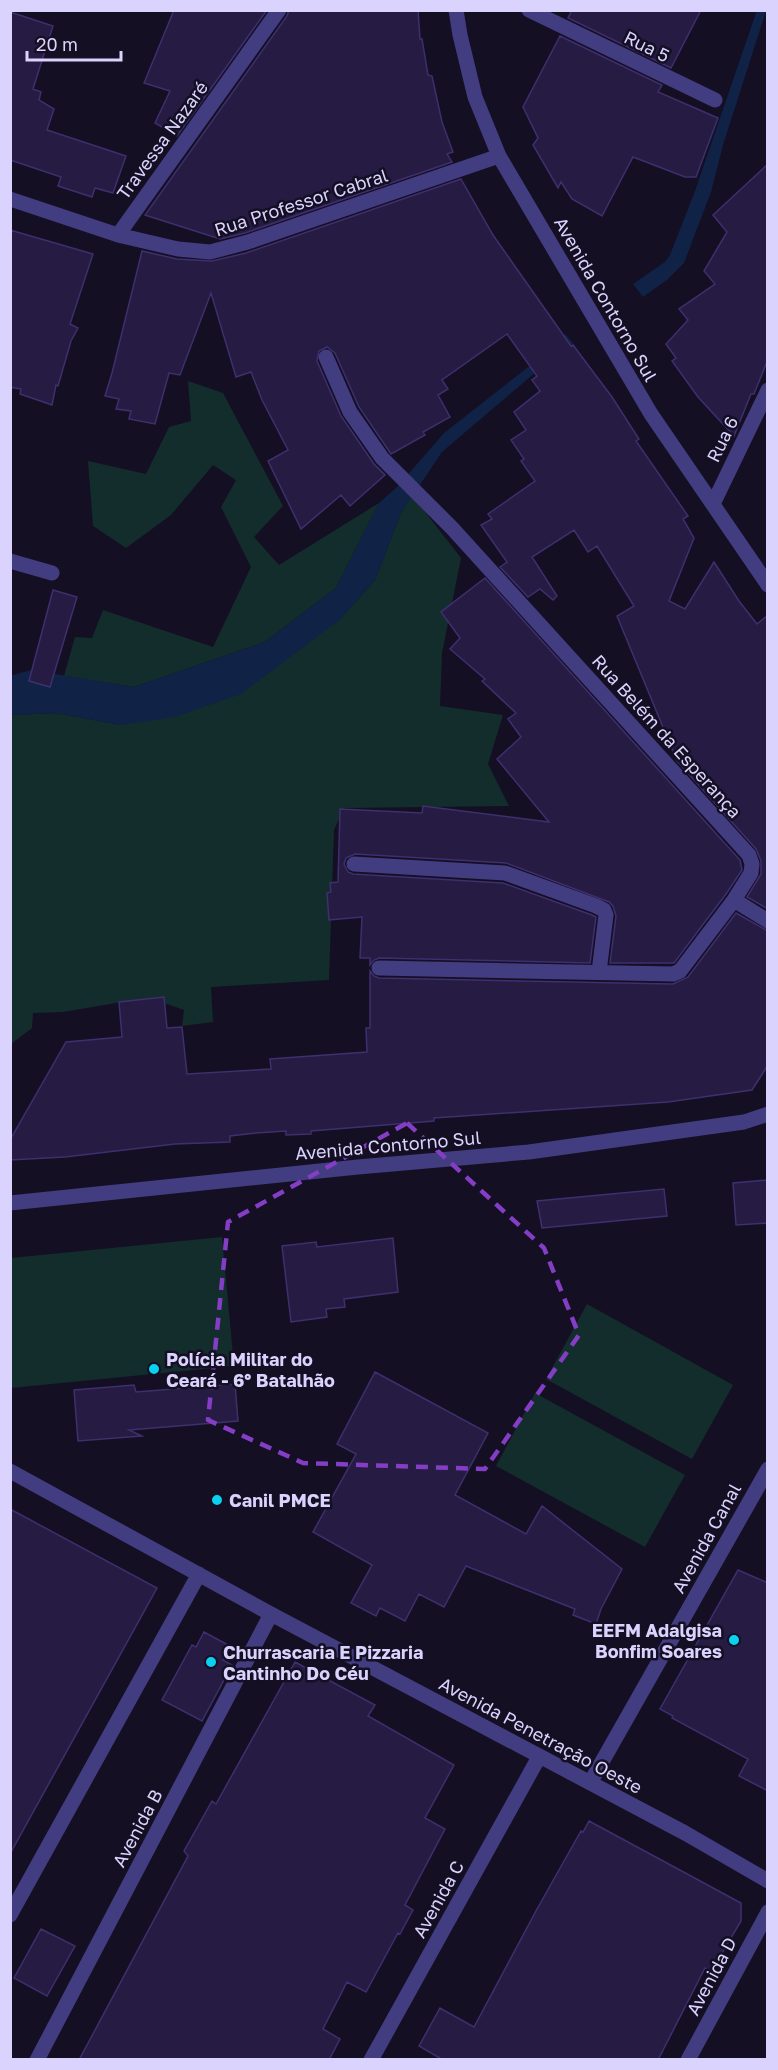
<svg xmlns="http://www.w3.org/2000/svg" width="778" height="2070" font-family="'Golos Text',sans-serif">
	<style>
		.green { fill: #132d2d }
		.water { fill: #102346 }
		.building { fill: #261c43; stroke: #3e2f6e; stroke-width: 1.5 }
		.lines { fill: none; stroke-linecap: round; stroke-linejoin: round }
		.lane { stroke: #423c80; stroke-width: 15 }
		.street { stroke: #423c80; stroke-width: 15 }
		.marked { fill: none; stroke: #843dc5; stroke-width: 4.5; stroke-dasharray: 12 8; stroke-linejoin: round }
		.poi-dot { fill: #0bd1f1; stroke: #140f23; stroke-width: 2 }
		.labels { text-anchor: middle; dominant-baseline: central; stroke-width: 5; stroke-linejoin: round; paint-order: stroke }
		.street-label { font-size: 18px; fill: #dad3fd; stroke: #140f23 }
		.poi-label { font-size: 18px; font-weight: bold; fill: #dad3fd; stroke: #140f23; text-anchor: start }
	</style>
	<rect width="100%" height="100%" fill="#140f23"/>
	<path class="green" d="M 188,381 L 223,393 L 283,506 L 254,537 L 279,565 L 379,503 L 336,588 L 265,642 L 134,687 L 64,676 L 75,637 L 92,638 L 103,610 L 213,647 L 251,567 L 221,507 L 236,480 L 213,465 L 171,515 L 126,548 L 93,526 L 88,461 L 146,474 L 169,427 L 191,421 Z
		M 412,495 L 461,558 L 442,653 L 440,706 L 503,715 L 488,764 L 509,806 L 344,808 L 334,830 L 329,980 L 211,987 L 213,1022 L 182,1026 L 184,1010 L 158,1001 L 128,1001 L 63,1012 L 33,1013 L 32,1028 L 11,1044 L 10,715 L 56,713 L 121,725 L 339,620 L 375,580 L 401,513 Z
		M 222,1237 L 234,1366 L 11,1388 L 11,1258 Z
		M 587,1304 L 733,1385 L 692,1459 L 546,1379 Z
		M 535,1393 L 685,1475 L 645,1547 L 496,1466 Z"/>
	<path class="water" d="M 757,10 L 766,11 L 723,145 L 711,192 L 684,263 L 667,280 L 643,297 L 633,284 L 665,262 L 670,255 L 695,191 Z
		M 565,334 L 573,343 L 550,360 L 442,452 L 401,513 L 375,580 L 339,620 L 241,694 L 175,717 L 121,725 L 56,713 L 11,715 L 10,676 L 31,670 L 134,687 L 265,642 L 336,588 L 379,503 L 397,487 L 444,433 L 541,357 Z"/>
	<path class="building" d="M 174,10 L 267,10 L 177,136 L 155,123 L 170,91 L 144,83 Z
		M 289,10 L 418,10 L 420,39 L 422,39 L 428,75 L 432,76 L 442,122 L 453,152 L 447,154 L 452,162 L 245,233 L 220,239 L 145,215 L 287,16 Z
		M 572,10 L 701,10 L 671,68 L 568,18 Z
		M 10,12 L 53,26 L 33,89 L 41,92 L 39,100 L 54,109 L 47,130 L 126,156 L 113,193 L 95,188 L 92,197 L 58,186 L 61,177 L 10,160 Z
		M 560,36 L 662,85 L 658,92 L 718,118 L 696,177 L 685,177 L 633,157 L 602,216 L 572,199 L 561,182 L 558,188 L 533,145 L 538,138 L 523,107 Z
		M 768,164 L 768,359 L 754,394 L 751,394 L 734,436 L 698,397 L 672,361 L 676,358 L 666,344 L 688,320 L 679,309 L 715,284 L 704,271 L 727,232 L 713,215 Z
		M 461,179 L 493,235 L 571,346 L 573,345 L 612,397 L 639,439 L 636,441 L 688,516 L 683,519 L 694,538 L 669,601 L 685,609 L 714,562 L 739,601 L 757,624 L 768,615 L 768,909 L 747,897 L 761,874 L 761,861 L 756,849 L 677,761 L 617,616 L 634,606 L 597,546 L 588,552 L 574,530 L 532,557 L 557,596 L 553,600 L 540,589 L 528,597 L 500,567 L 507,562 L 481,525 L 492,519 L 488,514 L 535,481 L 521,461 L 524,459 L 511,440 L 526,430 L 514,412 L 540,391 L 532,380 L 537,376 L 507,334 L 442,380 L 448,389 L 438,395 L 450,417 L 423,432 L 425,435 L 391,454 L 359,407 L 335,353 L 327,347 L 319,351 L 317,361 L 341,416 L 374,464 L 385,475 L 350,506 L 341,495 L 301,529 L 268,461 L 288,450 L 262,400 L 251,372 L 236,377 L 211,293 L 180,375 L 169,373 L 155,424 L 129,419 L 131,411 L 116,409 L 119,399 L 105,396 L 112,373 L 142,251 L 177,259 L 212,261 L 246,253 Z
		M 10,230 L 93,254 L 70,324 L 78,328 L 71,341 L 58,386 L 56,385 L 52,405 L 20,394 L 21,389 L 10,387 Z
		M 485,578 L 740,860 L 742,870 L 726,894 L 674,963 L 610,963 L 616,916 L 613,906 L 609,902 L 506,863 L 355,854 L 346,858 L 344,864 L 348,872 L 353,874 L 503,883 L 592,915 L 596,917 L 590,963 L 379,958 L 374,960 L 370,965 L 370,958 L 360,958 L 362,917 L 329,920 L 327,893 L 331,892 L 330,883 L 338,882 L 340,809 L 422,813 L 423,806 L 549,822 L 497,759 L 521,737 L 508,719 L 516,713 L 482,681 L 485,679 L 450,649 L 460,638 L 441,612 Z
		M 53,590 L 77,597 L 50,687 L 29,681 Z
		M 736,913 L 768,931 L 768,1065 L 752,1090 L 668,1102 L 434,1118 L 434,1121 L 311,1131 L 311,1134 L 286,1135 L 286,1131 L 256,1133 L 230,1136 L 230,1142 L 175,1144 L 65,1157 L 10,1160 L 10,1140 L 66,1042 L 122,1037 L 119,1002 L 164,997 L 167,1028 L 182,1027 L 187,1074 L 271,1069 L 270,1059 L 367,1052 L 366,1028 L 370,1028 L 370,971 L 374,976 L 379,978 L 673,984 L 688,977 Z
		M 768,1180 L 768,1223 L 736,1225 L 733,1183 Z
		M 664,1189 L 667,1216 L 542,1228 L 537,1201 Z
		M 393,1238 L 398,1292 L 344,1299 L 345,1307 L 326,1309 L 327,1317 L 291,1322 L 282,1246 L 316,1242 L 317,1247 Z
		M 375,1372 L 488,1433 L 455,1495 L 526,1534 L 542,1506 L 622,1569 L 601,1609 L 596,1624 L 573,1615 L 575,1609 L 466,1566 L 444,1607 L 419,1594 L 405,1621 L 380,1608 L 376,1616 L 351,1603 L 372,1565 L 313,1532 L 356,1454 L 337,1444 Z
		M 235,1384 L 238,1421 L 129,1430 L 142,1436 L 78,1441 L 74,1390 L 134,1385 L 136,1392 Z
		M 10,1509 L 157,1588 L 10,1854 Z
		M 738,1570 L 768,1583 L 768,1791 L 739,1776 L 748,1759 L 672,1718 L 673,1716 L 660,1709 Z
		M 204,1632 L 230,1646 L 223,1660 L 232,1665 L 202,1721 L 162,1700 L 192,1645 L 196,1647 Z
		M 295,1662 L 375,1705 L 368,1716 L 454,1765 L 425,1818 L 445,1829 L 405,1905 L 413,1910 L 400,1934 L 398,1933 L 366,1992 L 347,1982 L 323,2029 L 340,2039 L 329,2060 L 79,2060 L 188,1856 L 184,1851 L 212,1801 L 216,1804 Z
		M 589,1821 L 741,1903 L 741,1921 L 711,1972 L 705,1968 L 658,2060 L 443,2060 L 419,2046 L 440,2008 L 474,2027 L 537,1909 L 581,1831 L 583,1832 Z
		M 41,1929 L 75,1946 L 47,1996 L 14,1978 Z"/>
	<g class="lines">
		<path class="lane" d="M 326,357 L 350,412 L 382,458 L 452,528 L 749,855 L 752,864 L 751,873 L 734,900 L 680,971 L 673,974 L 379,968
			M 354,864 L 505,873 L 596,906 L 604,910 L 606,915 L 599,972
			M 734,900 L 768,921"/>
		<path class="street" d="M 456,10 L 460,35 L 475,97 L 499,156 L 651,414 L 768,585
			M 529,10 L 715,100
			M 10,199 L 118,235 L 178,249 L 210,252 L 248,242 L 499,156
			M 118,235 L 279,10
			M 713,504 L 768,390
			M 10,561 L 52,573
			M 10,1203 L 358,1167 L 529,1152 L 744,1122 L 768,1114
			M 10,1471 L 271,1614 L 685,1833 L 768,1881
			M 590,1783 L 768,1469
			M 10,1915 L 199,1574
			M 37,2060 L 271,1614
			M 371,2060 L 539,1757
			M 688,2060 L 768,1912"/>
	</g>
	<path class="marked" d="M 407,1123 L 544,1248 L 579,1335 L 485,1469 L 303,1463 L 208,1420 L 228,1222 Z"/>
	<g class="poi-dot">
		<circle cx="154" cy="1369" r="6"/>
		<circle cx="217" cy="1500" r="6"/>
		<circle cx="734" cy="1640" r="6"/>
		<circle cx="211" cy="1662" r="6"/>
	</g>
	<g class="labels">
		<g class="street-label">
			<text transform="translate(647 46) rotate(26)">Rua 5</text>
			<text transform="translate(162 140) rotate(-54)">Travessa Nazaré</text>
			<text transform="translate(301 202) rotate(-18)">Rua Professor Cabral</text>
			<text transform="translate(606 299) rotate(60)">Avenida Contorno Sul</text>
			<text transform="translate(722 439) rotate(-64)">Rua 6</text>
			<text transform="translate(667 736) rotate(48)">Rua Belém da Esperança</text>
			<text transform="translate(388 1145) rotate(-5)">Avenida Contorno Sul</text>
			<text transform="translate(706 1538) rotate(-61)">Avenida Canal</text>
			<text transform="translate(541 1735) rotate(28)">Avenida Penetração Oeste</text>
			<text transform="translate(137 1828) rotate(-62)">Avenida B</text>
			<text transform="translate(438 1899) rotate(-61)">Avenida C</text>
			<text transform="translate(711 1976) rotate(-62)">Avenida D</text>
		</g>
		<g class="poi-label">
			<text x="166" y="1359">Polícia Militar do<tspan x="166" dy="21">Ceará - 6° Batalhão</tspan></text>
			<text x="229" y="1500">Canil PMCE</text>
			<text x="722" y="1630" text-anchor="end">EEFM Adalgisa<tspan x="722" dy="21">Bonfim Soares</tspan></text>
			<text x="223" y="1652">Churrascaria E Pizzaria<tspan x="223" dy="21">Cantinho Do Céu</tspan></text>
		</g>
	</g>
	<rect width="778" height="2070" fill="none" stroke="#dad3fd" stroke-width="24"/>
	<path d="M27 51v9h94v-9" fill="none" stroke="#dad3fd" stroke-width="3"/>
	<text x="36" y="51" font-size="18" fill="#dad3fd" stroke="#140f23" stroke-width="4.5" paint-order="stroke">20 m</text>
</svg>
